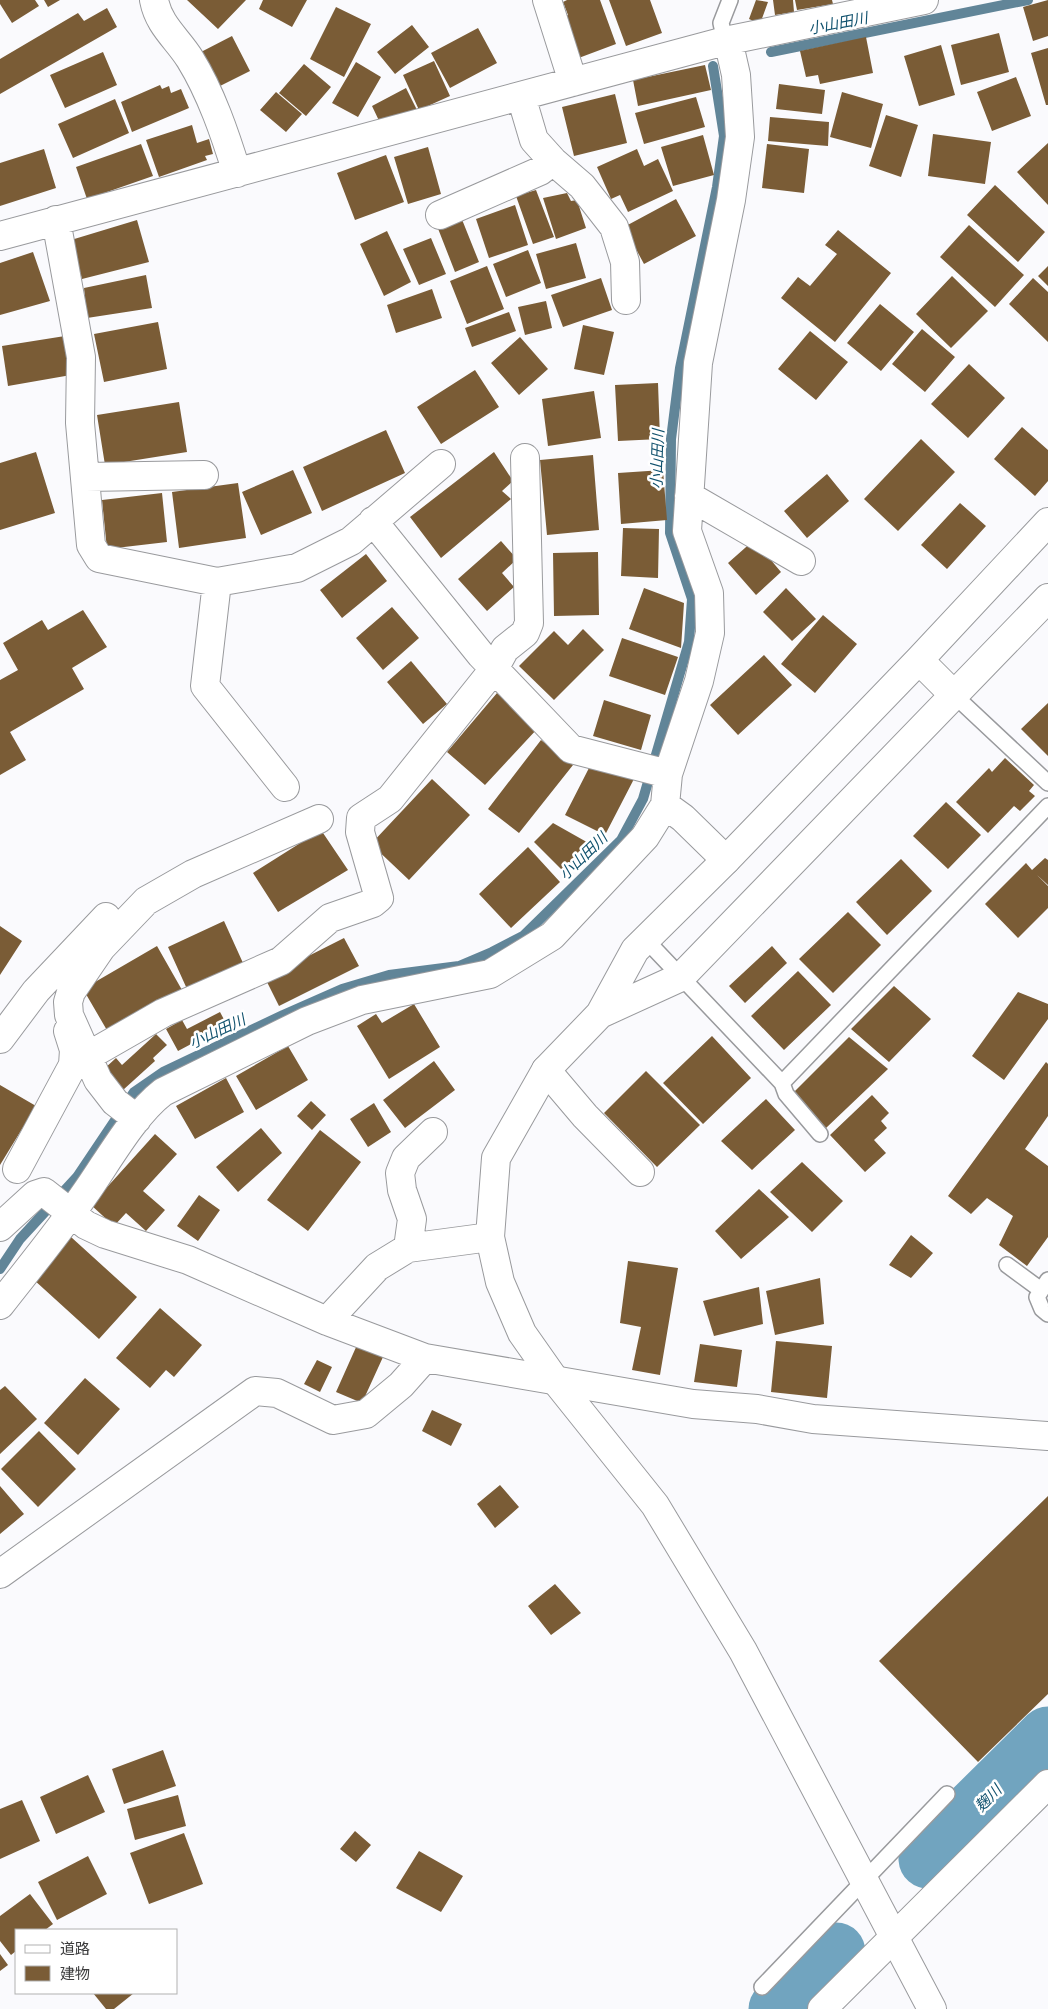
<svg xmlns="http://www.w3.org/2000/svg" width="1048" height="2009" font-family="'PT Sans Narrow','Noto Sans JP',sans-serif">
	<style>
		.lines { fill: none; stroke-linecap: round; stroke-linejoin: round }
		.stream { stroke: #618598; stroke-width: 10 }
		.river { stroke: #71a4bf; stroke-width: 59 }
		.building { fill: #7a5c36 }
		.lane-casing { stroke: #999a9d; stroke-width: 18 }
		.street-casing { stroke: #999a9d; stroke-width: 30 }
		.secondary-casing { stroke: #999a9d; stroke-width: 30 }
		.lane { stroke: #fff; stroke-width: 15 }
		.street { stroke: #fff; stroke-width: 28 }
		.secondary { stroke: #fff; stroke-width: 28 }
		.labels { text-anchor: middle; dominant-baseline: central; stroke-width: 5; stroke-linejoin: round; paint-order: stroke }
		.water-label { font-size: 15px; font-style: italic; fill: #11526e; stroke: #fff }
	</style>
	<rect width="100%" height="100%" fill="#fafafd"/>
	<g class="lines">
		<path class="stream" d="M 771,52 L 1028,0
			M 0,1269 L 20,1239 L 77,1177 L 134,1092 L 163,1072 L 283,1015 L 342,989 L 389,975 L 459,966 L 492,952 L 523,936 L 621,840 L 643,799 L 689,642 L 692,599 L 670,533 L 671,439 L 680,368 L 717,187 L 724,136 L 713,66"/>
		<path class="river" d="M 928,1859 L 955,1828 L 1048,1736
			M 778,2009 L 836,1952"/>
	</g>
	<path class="building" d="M 0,0 L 35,0 L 39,6 L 12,23 L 0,4 Z
		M 44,0 L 60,0 L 48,7 Z
		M 187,0 L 246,0 L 218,29 Z
		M 263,0 L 307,0 L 292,27 L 259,9 Z
		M 567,0 L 600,0 L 616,44 L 576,59 L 561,18 L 568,15 L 563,2 Z
		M 609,0 L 650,0 L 662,33 L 626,46 Z
		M 756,0 L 768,2 L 760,24 L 749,19 Z
		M 773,0 L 793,0 L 794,12 L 775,15 Z
		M 795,0 L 832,0 L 833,4 L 797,10 Z
		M 1048,0 L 1048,36 L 1033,41 L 1023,7 Z
		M 336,7 L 371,24 L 344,77 L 310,59 Z
		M 107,8 L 117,27 L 0,94 L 0,59 L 78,13 L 84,21 Z
		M 412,25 L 429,47 L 395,74 L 377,52 Z
		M 478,28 L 497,63 L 450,88 L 431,53 Z
		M 999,33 L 1009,72 L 961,85 L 951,45 Z
		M 232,36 L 250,71 L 218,87 L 201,52 Z
		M 866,37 L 873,73 L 820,84 L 818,75 L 806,77 L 800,51 Z
		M 941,45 L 955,95 L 919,106 L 904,56 Z
		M 1048,48 L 1048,105 L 1046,105 L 1031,53 Z
		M 103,52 L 117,85 L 65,108 L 50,75 Z
		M 434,61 L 450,96 L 419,110 L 403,75 Z
		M 356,62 L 381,77 L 358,117 L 332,103 Z
		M 304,64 L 331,87 L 306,116 L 279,93 Z
		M 705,65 L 711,90 L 638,106 L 633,80 Z
		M 1016,77 L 1031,116 L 992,131 L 977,92 Z
		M 779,84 L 825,90 L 822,114 L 776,109 Z
		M 160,85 L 162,89 L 169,86 L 171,93 L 181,89 L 189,108 L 132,132 L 121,102 Z
		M 406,88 L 417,110 L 382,127 L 372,106 Z
		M 276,92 L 302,114 L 286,132 L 260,110 Z
		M 842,92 L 883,104 L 871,148 L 830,137 Z
		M 615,94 L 627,143 L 574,156 L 562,107 Z
		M 696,97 L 705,127 L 644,144 L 635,113 Z
		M 115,99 L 129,133 L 73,158 L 58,124 Z
		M 886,115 L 918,125 L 901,177 L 869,166 Z
		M 770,117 L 829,122 L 828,146 L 768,141 Z
		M 192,125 L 197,143 L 209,139 L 213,154 L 205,156 L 207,160 L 159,177 L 146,140 Z
		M 933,134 L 991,142 L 985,184 L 928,176 Z
		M 703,135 L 714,175 L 673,186 L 661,147 Z
		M 1048,143 L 1048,205 L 1017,172 Z
		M 141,144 L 153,176 L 87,199 L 76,167 Z
		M 767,144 L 809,149 L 804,193 L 762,188 Z
		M 428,147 L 441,194 L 408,204 L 394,157 Z
		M 44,149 L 56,188 L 0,206 L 0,163 Z
		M 637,149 L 644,166 L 658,159 L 673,191 L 628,212 L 620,195 L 611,199 L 597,167 Z
		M 386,155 L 404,202 L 355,220 L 337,173 Z
		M 995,185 L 1045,232 L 1018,262 L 967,215 Z
		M 536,190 L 554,237 L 533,244 L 516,196 Z
		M 567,193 L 571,201 L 577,200 L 586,228 L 556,239 L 543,198 Z
		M 676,199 L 696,236 L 644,264 L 624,227 Z
		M 515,205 L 528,245 L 489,258 L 476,219 Z
		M 461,217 L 479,262 L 455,272 L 437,226 Z
		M 137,220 L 149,262 L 82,279 L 71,240 Z
		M 969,225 L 1024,275 L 995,307 L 940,257 Z
		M 838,230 L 891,273 L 835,342 L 781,298 L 798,277 L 810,286 L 837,254 L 825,245 Z
		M 387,231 L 411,282 L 384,296 L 360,244 Z
		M 431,238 L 446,274 L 419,285 L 403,249 Z
		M 576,243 L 586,278 L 546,289 L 536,254 Z
		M 528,250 L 541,283 L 506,297 L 493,264 Z
		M 33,252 L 50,301 L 0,315 L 0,263 Z
		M 487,266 L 504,309 L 467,324 L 450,281 Z
		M 1048,266 L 1048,286 L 1038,276 Z
		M 146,275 L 152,308 L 87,318 L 84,288 Z
		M 952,276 L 988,311 L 951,348 L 916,314 Z
		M 601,278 L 612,310 L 563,327 L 551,295 Z
		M 1033,278 L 1048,292 L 1048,342 L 1009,304 Z
		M 432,289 L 442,318 L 396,333 L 387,305 Z
		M 546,301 L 552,328 L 525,335 L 518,307 Z
		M 880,304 L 914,332 L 881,371 L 847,343 Z
		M 509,312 L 516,331 L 472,347 L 465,328 Z
		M 158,322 L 167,369 L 104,382 L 94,334 Z
		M 583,325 L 614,332 L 604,375 L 574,369 Z
		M 922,329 L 955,357 L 925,392 L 892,364 Z
		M 810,331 L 848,362 L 816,400 L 778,369 Z
		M 65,336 L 71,375 L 8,386 L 2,346 Z
		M 520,337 L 548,369 L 519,395 L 491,363 Z
		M 969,364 L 1005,398 L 968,438 L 931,404 Z
		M 475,370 L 499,407 L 441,444 L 417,407 Z
		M 658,383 L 660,439 L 618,441 L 615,385 Z
		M 594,391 L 601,438 L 548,446 L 542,399 Z
		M 179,402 L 187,452 L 105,465 L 97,415 Z
		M 1022,427 L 1048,450 L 1048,481 L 1035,496 L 994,459 Z
		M 386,430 L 405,473 L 322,511 L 303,467 Z
		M 921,439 L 955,472 L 898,531 L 864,499 Z
		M 36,452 L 55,513 L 0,530 L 0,463 Z
		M 494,452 L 513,481 L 502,491 L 511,499 L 441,558 L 410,517 Z
		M 593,455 L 599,530 L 547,535 L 540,460 Z
		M 293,470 L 312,513 L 261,535 L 242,492 Z
		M 663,470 L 667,520 L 621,524 L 618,473 Z
		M 827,474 L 849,501 L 807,538 L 784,511 Z
		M 238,483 L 246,538 L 179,548 L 172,492 Z
		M 162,493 L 167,542 L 107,549 L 102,500 Z
		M 960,503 L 986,526 L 947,569 L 921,545 Z
		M 623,528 L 659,529 L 658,578 L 621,576 Z
		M 754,540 L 781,572 L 756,595 L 728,563 Z
		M 501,541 L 517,559 L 502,573 L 514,587 L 487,611 L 458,579 Z
		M 598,552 L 599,615 L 554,616 L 553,553 Z
		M 366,554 L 387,581 L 342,618 L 320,590 Z
		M 644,588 L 684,603 L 681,648 L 629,629 Z
		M 786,588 L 816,619 L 792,641 L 763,612 Z
		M 392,607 L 419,638 L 383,670 L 356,638 Z
		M 83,610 L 107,647 L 72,668 L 84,689 L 10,732 L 26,760 L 0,775 L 0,680 L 18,670 L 3,643 L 42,620 L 48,630 Z
		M 823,615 L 857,644 L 815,693 L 781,664 Z
		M 583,629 L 604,650 L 554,700 L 519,666 L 554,631 L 568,645 Z
		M 622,638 L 678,657 L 665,695 L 609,676 Z
		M 764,655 L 792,685 L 738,735 L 710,705 Z
		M 411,661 L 447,704 L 423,724 L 387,682 Z
		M 497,693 L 538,728 L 485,785 L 447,752 Z
		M 604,700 L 651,715 L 641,750 L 593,736 Z
		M 1048,703 L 1048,756 L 1021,729 Z
		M 541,740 L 573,765 L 519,833 L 488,809 Z
		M 1005,758 L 1034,785 L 1029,791 L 1035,796 L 1020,811 L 1014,806 L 988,833 L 956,802 L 989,768 L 992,772 Z
		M 589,768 L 635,777 L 605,835 L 565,815 Z
		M 432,779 L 470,815 L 409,880 L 371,844 Z
		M 946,802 L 981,835 L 948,869 L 913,836 Z
		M 553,823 L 592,845 L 564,872 L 534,842 Z
		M 321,830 L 348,870 L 278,912 L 253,873 Z
		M 528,847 L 560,882 L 511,928 L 479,894 Z
		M 1045,858 L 1048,860 L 1048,885 L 1037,875 L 1048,886 L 1048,908 L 1018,938 L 985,904 L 1026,863 L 1032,870 Z
		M 901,859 L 932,891 L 887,935 L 856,902 Z
		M 848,912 L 881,945 L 833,993 L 799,959 Z
		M 224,921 L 243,963 L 187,989 L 168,947 Z
		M 0,926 L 22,941 L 0,975 Z
		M 344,938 L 359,966 L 279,1006 L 265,978 Z
		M 157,946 L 182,990 L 108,1032 L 83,989 Z
		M 772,946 L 787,963 L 745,1003 L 729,986 Z
		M 798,971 L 831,1005 L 784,1050 L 751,1016 Z
		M 894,986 L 931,1019 L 889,1062 L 851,1029 Z
		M 1018,992 L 1048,1004 L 1048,1019 L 1004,1080 L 972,1056 Z
		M 414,1004 L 440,1047 L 389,1079 L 357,1026 L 376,1014 L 382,1023 Z
		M 220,1012 L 227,1025 L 178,1051 L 166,1029 L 182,1020 L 187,1029 Z
		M 156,1034 L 167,1045 L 153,1058 L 155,1061 L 123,1090 L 104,1069 L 116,1058 L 122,1065 Z
		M 712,1036 L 751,1078 L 703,1124 L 663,1083 Z
		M 849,1037 L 888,1069 L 826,1128 L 792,1094 Z
		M 288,1046 L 308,1080 L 256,1110 L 236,1076 Z
		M 434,1061 L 455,1090 L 405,1128 L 383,1100 Z
		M 1046,1062 L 1048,1064 L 1048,1116 L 1025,1149 L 1048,1166 L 1048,1237 L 1027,1266 L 999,1245 L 1013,1216 L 987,1198 L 971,1214 L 948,1196 Z
		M 646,1071 L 700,1125 L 657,1167 L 604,1113 Z
		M 226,1078 L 244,1112 L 195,1139 L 176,1106 Z
		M 0,1085 L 36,1106 L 0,1165 Z
		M 872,1095 L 889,1113 L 881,1121 L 887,1128 L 874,1140 L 886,1153 L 865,1172 L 830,1135 Z
		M 766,1099 L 795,1130 L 752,1170 L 721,1141 Z
		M 311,1101 L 326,1115 L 312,1130 L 297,1116 Z
		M 374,1103 L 391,1132 L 368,1147 L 350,1119 Z
		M 261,1128 L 282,1153 L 238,1192 L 216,1167 Z
		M 320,1130 L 361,1162 L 308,1231 L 267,1200 Z
		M 155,1134 L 177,1154 L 143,1191 L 165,1210 L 146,1231 L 126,1213 L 114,1226 L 91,1205 Z
		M 802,1162 L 843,1201 L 812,1232 L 770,1192 Z
		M 759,1189 L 789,1217 L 741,1259 L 715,1231 Z
		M 199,1195 L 220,1210 L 198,1241 L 177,1226 Z
		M 911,1235 L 933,1253 L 911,1278 L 889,1265 Z
		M 71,1237 L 137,1297 L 99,1339 L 33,1279 Z
		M 628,1261 L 678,1268 L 660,1375 L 632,1370 L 641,1327 L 620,1323 Z
		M 820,1278 L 824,1324 L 775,1335 L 766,1291 Z
		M 759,1287 L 763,1324 L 714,1336 L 703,1301 Z
		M 160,1308 L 202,1345 L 174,1377 L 166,1370 L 150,1388 L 116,1358 Z
		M 776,1341 L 832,1346 L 827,1398 L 771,1392 Z
		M 700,1344 L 742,1350 L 737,1387 L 694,1382 Z
		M 357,1345 L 383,1357 L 362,1403 L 336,1392 Z
		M 317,1360 L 332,1367 L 320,1392 L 304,1384 Z
		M 85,1378 L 120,1409 L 78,1455 L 44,1423 Z
		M 5,1386 L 37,1419 L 0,1454 L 0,1390 Z
		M 432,1410 L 462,1424 L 451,1446 L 422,1431 Z
		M 39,1431 L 76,1469 L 38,1507 L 1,1469 Z
		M 500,1485 L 519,1507 L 495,1528 L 477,1504 Z
		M 0,1486 L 24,1514 L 0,1534 Z
		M 1048,1496 L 1048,1694 L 978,1762 L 879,1661 Z
		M 555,1584 L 581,1613 L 551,1635 L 528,1606 Z
		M 163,1750 L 176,1786 L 124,1804 L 112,1769 Z
		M 88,1775 L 105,1812 L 56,1834 L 40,1797 Z
		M 178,1795 L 186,1826 L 135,1840 L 127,1809 Z
		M 22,1800 L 40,1841 L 0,1859 L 0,1809 Z
		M 355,1831 L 371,1845 L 356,1862 L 340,1849 Z
		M 184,1833 L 203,1884 L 149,1904 L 130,1853 Z
		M 419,1851 L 463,1876 L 441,1912 L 396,1888 Z
		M 88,1856 L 107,1894 L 57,1920 L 38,1882 Z
		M 30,1894 L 53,1924 L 45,1930 L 16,1930 L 16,1951 L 11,1955 L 0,1941 L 0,1916 Z
		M 0,1954 L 8,1965 L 0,1971 Z
		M 93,1993 L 134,1993 L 114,2009 L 106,2009 Z"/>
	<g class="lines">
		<g class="lane-casing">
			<path id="lane" d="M 725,41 L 721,23 L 730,0
				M 954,695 L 1048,783
				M 646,940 L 782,1083 L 786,1094 L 820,1134
				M 782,1083 L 1048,806
				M 1007,1265 L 1041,1290
				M 1048,1280 L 1037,1297 L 1042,1309 L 1048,1314
				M 762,1987 L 947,1794"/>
		</g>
		<g class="street-casing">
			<path id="street" d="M 154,0 C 159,26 177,38 190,59 C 211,93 225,134 237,173
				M 547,0 L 573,82
				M 521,96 L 534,140 L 553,161 L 582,186 L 614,227 L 625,262 L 626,300
				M 440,215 L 540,171 L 553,161
				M 56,220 L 81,357 L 80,423 L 91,545 L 99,558 L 217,582 L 297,568 L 351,541 L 441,464
				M 0,236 L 725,41 L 924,0
				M 86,477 L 204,475
				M 689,496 L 801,561
				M 373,521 L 481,655 L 571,749 L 668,774
				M 217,582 L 205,686 L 285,787
				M 665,805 L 683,818 L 726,860
				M 0,1039 L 36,991 L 106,917
				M 88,1056 L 163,1013 L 281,961 L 330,918 L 373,903 L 379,898 L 360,832 L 361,818 L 390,799 L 494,669 L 505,649 L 525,633 L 529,623 L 525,458
				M 546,1070 L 585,1116 L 640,1172
				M 137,1119 L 115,1102 L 98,1080 L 69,1015 L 68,1002 L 71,992 L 101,948 L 146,901 L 193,874 L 319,819
				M 17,1169 L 73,1065 L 74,1050 L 68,1031
				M 0,1227 L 35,1195 L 44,1192 L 86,1225 L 105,1234 L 188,1260 L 327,1321 L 425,1358 L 693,1404 L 757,1409 L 813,1419 L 1048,1436
				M 408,1248 L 412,1219 L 402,1190 L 400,1173 L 406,1158 L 433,1132
				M 0,1305 C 28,1269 58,1233 84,1195 C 107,1163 132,1116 163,1092 L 307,1021 L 362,1000 L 490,974 L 552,936 L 645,837 L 665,805 L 668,774 L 699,681 L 710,633 L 709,593 L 687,531 L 698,363 L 731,200 L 740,137 L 736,75 L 731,53 L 725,41
				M 327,1321 L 377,1267 L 408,1248 L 490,1237
				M 0,1574 L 255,1391 L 277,1393 L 333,1420 L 366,1414 L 401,1385 L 425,1358
				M 822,2009 L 1048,1784"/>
		</g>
		<g class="secondary-casing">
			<path id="secondary" d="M 919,660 L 954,695
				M 600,1014 L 681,977 L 1048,598
				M 932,2009 L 743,1651 L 655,1505 L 555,1380 L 522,1333 L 500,1282 L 490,1237 L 496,1158 L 546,1070 L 600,1014 L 635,950 L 726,860 L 919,660 L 1048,522"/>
		</g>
		<use href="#lane" class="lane"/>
		<use href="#street" class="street"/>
		<use href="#secondary" class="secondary"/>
	</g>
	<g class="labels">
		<g class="water-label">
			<text transform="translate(838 23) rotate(-11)">小山田川</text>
			<text transform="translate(657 459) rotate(-88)">小山田川</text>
			<text transform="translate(583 856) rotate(-44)">小山田川</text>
			<text transform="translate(217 1031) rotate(-25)">小山田川</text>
			<text transform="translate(988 1798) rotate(-46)">麹川</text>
		</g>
	</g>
	<rect x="15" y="1929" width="162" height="65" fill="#ffffff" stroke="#b1b1b1"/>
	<rect x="25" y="1945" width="25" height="8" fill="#ffffff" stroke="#b1b1b1"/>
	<text x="60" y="1954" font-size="15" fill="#3c3c3d">道路</text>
	<rect x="25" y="1966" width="25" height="15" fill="#7a5c36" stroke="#b1b1b1"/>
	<text x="60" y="1979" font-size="15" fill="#3c3c3d">建物</text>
</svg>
